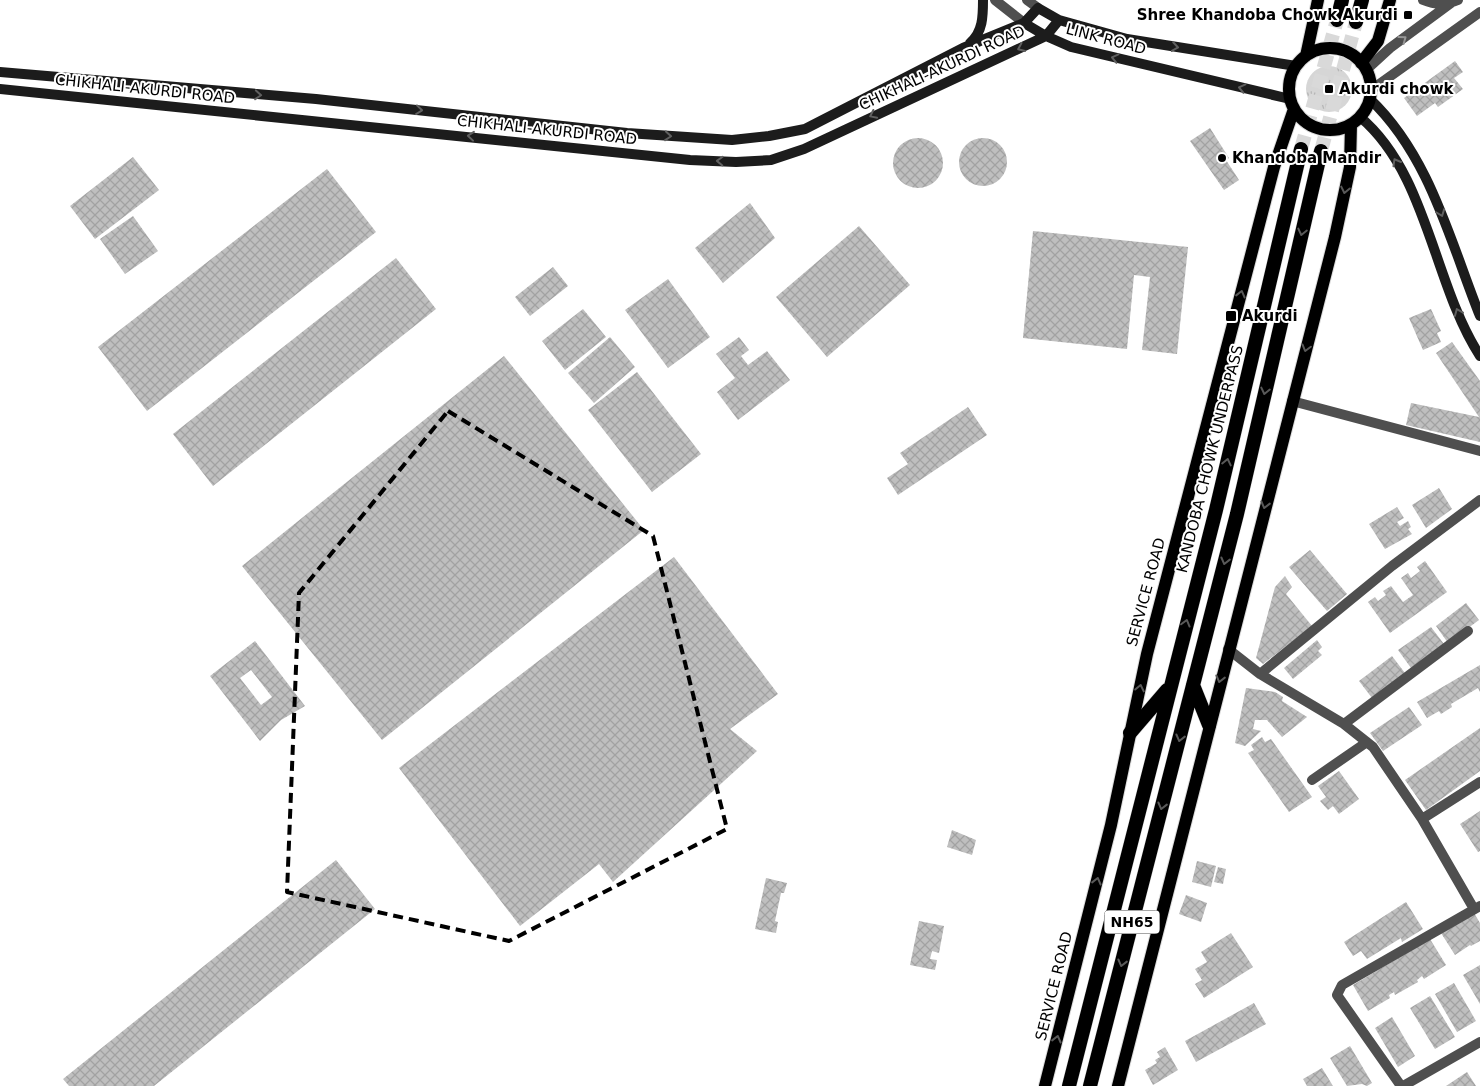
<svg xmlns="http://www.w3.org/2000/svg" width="1480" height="1086" font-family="'DejaVu Sans',sans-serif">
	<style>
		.grass { fill: url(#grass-tufts) }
		.building { fill: url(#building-cross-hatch); fill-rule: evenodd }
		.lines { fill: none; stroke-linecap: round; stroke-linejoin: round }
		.trunk-tunnel { stroke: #d9d9d9; stroke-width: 14; stroke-dasharray: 14 7; stroke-linecap: butt }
		.primary-casing { stroke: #dbdbdb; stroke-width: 14 }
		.trunk-casing { stroke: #dbdbdb; stroke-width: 15 }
		.minor { stroke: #4f4f4f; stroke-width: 10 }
		.tertiary { stroke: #4f4f4f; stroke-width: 10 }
		.secondary { stroke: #1c1c1c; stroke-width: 10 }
		.primary { stroke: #000; stroke-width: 12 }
		.trunk { stroke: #000; stroke-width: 14 }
		.oneway { stroke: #959595 }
		.oneway2 { stroke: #606060 }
		.oneway3 { stroke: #595959 }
		.marked { fill: none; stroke: #000; stroke-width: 4; stroke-dasharray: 10 6; stroke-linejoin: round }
		.poi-dot { fill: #000; stroke: #fff; stroke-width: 2 }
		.labels { text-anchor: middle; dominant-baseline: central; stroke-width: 4; stroke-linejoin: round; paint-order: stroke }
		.shield { fill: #fff; stroke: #4c4c4c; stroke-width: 1 }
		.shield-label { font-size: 14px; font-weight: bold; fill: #000 }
		.poi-label { font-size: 15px; font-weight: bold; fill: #000; stroke: #fff; text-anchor: start }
		.street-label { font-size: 15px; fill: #000; stroke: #fff }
	</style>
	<defs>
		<pattern id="grass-tufts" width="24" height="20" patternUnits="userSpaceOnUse" patternTransform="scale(1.25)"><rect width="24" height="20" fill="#d6d6d6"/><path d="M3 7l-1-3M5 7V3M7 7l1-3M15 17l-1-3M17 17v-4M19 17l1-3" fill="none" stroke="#b6b6b6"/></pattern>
		<pattern id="building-cross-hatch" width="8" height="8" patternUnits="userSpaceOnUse" patternTransform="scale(1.25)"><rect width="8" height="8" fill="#bfbfbf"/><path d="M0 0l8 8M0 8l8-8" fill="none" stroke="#a2a2a2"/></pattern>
	</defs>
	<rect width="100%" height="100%" fill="#fff"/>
	<path class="grass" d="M1306 89a23 23 0 1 1 46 0a23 23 0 1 1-46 0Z"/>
	<path class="building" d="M 1455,61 L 1463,72 L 1454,78 L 1463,89 L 1438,107 L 1435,103 L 1417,116 L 1404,98 Z
		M 1210,128 L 1229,158 L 1226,160 L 1239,180 L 1224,190 L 1190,141 Z
		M893 163a25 25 0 1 1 50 0a25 25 0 1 1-50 0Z
		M959 162a24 24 0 1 1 48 0a24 24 0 1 1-48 0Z
		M 133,157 L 159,190 L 95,239 L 70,206 Z
		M 327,169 L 376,232 L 147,411 L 98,347 Z
		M 750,203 L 775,238 L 723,283 L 695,248 Z
		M 133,216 L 158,251 L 125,274 L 100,239 Z
		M 859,226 L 910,285 L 827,357 L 776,297 Z
		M 1033,231 L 1188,247 L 1177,354 L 1142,350 L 1150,277 L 1134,275 L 1127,349 L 1023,338 Z
		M 396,258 L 436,309 L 213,486 L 173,434 Z
		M 553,267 L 568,286 L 530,316 L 515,297 Z
		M 668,279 L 710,337 L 668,368 L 625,310 Z
		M 583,309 L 606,337 L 565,370 L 542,341 Z
		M 1431,309 L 1441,331 L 1437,333 L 1441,342 L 1423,350 L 1409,318 Z
		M 610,337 L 635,367 L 594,403 L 568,373 Z
		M 739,337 L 749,350 L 741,356 L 748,365 L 767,351 L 790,380 L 738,420 L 717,392 L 735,378 L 716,354 Z
		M 1452,342 L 1480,381 L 1480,442 L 1406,425 L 1411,403 L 1479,417 L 1436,353 Z
		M 504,356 L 644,530 L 382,740 L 242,566 Z
		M 637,372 L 701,454 L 652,492 L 588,410 Z
		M 968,407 L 987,435 L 898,495 L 887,478 L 908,464 L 900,453 Z
		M 1439,488 L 1452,509 L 1426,528 L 1412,505 Z
		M 1397,507 L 1404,518 L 1397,522 L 1400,526 L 1408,521 L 1411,527 L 1408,529 L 1412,534 L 1385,549 L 1369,524 Z
		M 1310,550 L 1347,594 L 1327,611 L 1289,567 Z
		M 674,557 L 778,694 L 730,729 L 757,751 L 613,882 L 599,864 L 520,926 L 399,768 Z
		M 1425,561 L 1447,592 L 1390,633 L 1368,602 L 1375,597 L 1378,601 L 1386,595 L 1383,591 L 1391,586 L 1403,602 L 1413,595 L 1401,578 L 1408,573 L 1411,578 L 1420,571 L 1417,567 Z
		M 1285,576 L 1292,587 L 1286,594 L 1312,626 L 1263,664 L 1256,658 L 1275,587 Z
		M 1466,603 L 1479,620 L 1448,643 L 1436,626 Z
		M 1431,627 L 1444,644 L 1411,668 L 1398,650 Z
		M 1317,640 L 1322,647 L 1318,651 L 1322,655 L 1293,679 L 1284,668 Z
		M 255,641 L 305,706 L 281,720 L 260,741 L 210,676 ZM 251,670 L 272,697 L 261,705 L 240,678 Z
		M 1392,656 L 1405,673 L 1372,698 L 1359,681 Z
		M 1480,665 L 1480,692 L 1478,688 L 1451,704 L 1452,707 L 1441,714 L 1439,711 L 1427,718 L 1417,702 Z
		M 1246,688 L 1275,692 L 1283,697 L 1282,701 L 1307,717 L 1282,737 L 1267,720 L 1255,720 L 1253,729 L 1261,731 L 1245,746 L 1235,743 Z
		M 1409,707 L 1422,725 L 1383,751 L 1370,733 Z
		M 1480,728 L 1480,771 L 1426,810 L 1405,780 Z
		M 1262,737 L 1265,742 L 1271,739 L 1312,797 L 1289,812 L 1248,753 L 1254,750 L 1251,745 Z
		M 1339,771 L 1359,799 L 1339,814 L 1333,806 L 1328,810 L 1320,801 L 1326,797 L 1318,786 Z
		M 1480,811 L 1480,851 L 1478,852 L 1460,824 Z
		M 952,830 L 976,840 L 972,855 L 947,847 Z
		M 336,860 L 375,909 L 154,1086 L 69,1086 L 63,1079 Z
		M 1197,861 L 1216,866 L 1211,887 L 1192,882 Z
		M 1218,867 L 1226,869 L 1223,884 L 1214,882 Z
		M 766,878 L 787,883 L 784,893 L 781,893 L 775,921 L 778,922 L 776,933 L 755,929 Z
		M 1186,895 L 1207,903 L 1201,922 L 1179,914 Z
		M 1406,902 L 1423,929 L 1402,942 L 1401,938 L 1367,959 L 1361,951 L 1353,956 L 1344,942 Z
		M 1474,913 L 1480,923 L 1480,941 L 1471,946 L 1470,945 L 1455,955 L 1441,933 Z
		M 919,921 L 944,926 L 939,953 L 932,951 L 930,959 L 937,960 L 935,970 L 910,965 Z
		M 1231,933 L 1253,967 L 1204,998 L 1195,984 L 1202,980 L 1195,969 L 1207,962 L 1201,952 Z
		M 1430,939 L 1446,965 L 1424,979 L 1422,976 L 1417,980 L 1418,982 L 1395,995 L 1394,992 L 1389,995 L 1390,998 L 1368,1011 L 1353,985 Z
		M 1480,965 L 1480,1004 L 1463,975 Z
		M 1454,983 L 1476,1021 L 1457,1032 L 1435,994 Z
		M 1430,996 L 1455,1037 L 1435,1049 L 1410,1008 Z
		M 1254,1003 L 1266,1024 L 1196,1062 L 1185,1041 Z
		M 1392,1017 L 1415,1056 L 1398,1067 L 1375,1028 Z
		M 1350,1046 L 1372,1083 L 1367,1086 L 1362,1084 L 1347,1086 L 1330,1058 Z
		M 1165,1047 L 1178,1070 L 1153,1085 L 1145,1070 L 1157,1063 L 1155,1060 L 1160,1057 L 1157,1052 Z
		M 1322,1068 L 1333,1086 L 1307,1086 L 1303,1079 Z
		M 1467,1072 L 1476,1086 L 1446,1086 Z"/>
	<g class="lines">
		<path class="trunk-tunnel" d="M 1301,149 L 1337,20
			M 1321,151 L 1356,22"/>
		<g class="primary-casing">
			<path id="primary" d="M1289 89a41 41 0 1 1 82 0a41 41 0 1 1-82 0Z
				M 1306,56 L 1318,0
				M 1361,63 L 1378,41 L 1390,0
				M 1045,1086 L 1111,825 L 1147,654 L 1274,167 L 1294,109
				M 1118,1086 L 1335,237 L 1350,167 L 1351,124"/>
		</g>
		<g class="trunk-casing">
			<path id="trunk" d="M 1337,20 L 1342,0
				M 1356,22 L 1362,0
				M 1193,685 L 1209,725
				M 1130,733 L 1167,690
				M 1069,1086 L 1216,510 L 1301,149
				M 1090,1086 L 1237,514 L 1321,151"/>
		</g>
		<path class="minor" d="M 1292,401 L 1480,451
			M 1228,649 L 1260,674 L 1344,724 L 1373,747 L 1422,819 L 1474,909
			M 1260,674 L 1392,566 L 1480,500
			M 1344,724 L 1468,631
			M 1312,780 L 1367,742
			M 1422,819 L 1480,782
			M 1401,1086 L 1337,995 L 1342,985 L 1480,906"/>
		<path class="tertiary" d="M 995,0 L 1024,23
			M 1027,0 L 1038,8
			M 1423,0 C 1435,5 1447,5 1458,0
			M 1366,70 L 1390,48 L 1451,3
			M 1371,90 L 1480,12
			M 1403,1086 L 1480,1042"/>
		<path class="secondary" d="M 1024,23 L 1046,36 L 1071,47 L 1290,99
			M 970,43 C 983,32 983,16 983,0
			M 0,72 L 316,99 L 627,133 L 732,140 L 769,136 L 805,129 L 963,48 L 1024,23 L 1038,8 L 1059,20 L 1127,39 L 1296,66
			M 0,89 L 690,160 L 736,162 L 771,160 L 804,149 L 1046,36 L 1059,20
			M 1370,99 C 1430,156 1450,241 1480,316
			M 1360,117 C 1428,174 1433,284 1480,356"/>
		<use href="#primary" class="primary"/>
		<use href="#trunk" class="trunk"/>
	</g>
	<defs><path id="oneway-chevron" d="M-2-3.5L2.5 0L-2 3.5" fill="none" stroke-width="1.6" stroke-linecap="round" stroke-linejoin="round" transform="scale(1.25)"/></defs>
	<use class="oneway" href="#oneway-chevron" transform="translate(1403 39) rotate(-36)"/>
	<g class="oneway2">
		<use href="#oneway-chevron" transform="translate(1175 47) rotate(9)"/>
		<use href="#oneway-chevron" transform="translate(1021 48) rotate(156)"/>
		<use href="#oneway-chevron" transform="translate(1115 58) rotate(-167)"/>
		<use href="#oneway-chevron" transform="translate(1242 88) rotate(-167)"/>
		<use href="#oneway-chevron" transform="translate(258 95) rotate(5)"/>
		<use href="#oneway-chevron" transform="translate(419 110) rotate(6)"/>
		<use href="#oneway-chevron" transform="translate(873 115) rotate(154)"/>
		<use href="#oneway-chevron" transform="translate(471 136) rotate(-174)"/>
		<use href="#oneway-chevron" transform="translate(668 136) rotate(5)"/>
		<use href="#oneway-chevron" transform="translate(720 161) rotate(-178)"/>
		<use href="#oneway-chevron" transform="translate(1396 162) rotate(-120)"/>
		<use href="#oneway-chevron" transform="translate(1441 213) rotate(69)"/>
		<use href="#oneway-chevron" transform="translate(1458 312) rotate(-112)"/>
	</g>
	<g class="oneway3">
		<use href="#oneway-chevron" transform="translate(1345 190) rotate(102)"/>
		<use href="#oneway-chevron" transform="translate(1302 232) rotate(103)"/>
		<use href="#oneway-chevron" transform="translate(1241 294) rotate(-76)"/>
		<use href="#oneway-chevron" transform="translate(1306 348) rotate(105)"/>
		<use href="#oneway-chevron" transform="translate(1265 391) rotate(103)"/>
		<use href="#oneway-chevron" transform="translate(1227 462) rotate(-77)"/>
		<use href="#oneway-chevron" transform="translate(1265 505) rotate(104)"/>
		<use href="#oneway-chevron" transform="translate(1225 561) rotate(104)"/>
		<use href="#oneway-chevron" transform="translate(1186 623) rotate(-75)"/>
		<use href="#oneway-chevron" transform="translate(1220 679) rotate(104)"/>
		<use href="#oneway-chevron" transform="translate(1140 688) rotate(-78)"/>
		<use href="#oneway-chevron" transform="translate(1180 738) rotate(104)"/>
		<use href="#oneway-chevron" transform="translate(1162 806) rotate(104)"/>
		<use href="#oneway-chevron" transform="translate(1097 881) rotate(-76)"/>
		<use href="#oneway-chevron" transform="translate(1122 963) rotate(104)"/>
		<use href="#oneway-chevron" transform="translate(1057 1039) rotate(-76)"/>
	</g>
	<path class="marked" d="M 448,411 L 653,536 L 727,829 L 509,941 L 287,892 L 299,593 Z"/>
	<g class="poi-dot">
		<rect x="1403" y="10" width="10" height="10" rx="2.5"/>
		<rect x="1324" y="84" width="10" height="10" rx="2.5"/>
		<circle cx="1222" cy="158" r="5"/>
		<rect x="1225" y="310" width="12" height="12" rx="2.5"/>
	</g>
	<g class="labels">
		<rect class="shield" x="1104.5" y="910.5" width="55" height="23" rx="4"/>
		<g class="shield-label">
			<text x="1132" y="922">NH65</text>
		</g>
		<g class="poi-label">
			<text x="1398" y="15" text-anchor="end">Shree Khandoba Chowk Akurdi</text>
			<text x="1339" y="89">Akurdi chowk</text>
			<text x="1232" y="158">Khandoba Mandir</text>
			<text x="1242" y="316">Akurdi</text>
		</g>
		<g class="street-label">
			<text transform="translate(1106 39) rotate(15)">LINK ROAD</text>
			<text transform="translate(942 68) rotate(-25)">CHIKHALI-AKURDI ROAD</text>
			<text transform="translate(145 89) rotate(6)">CHIKHALI-AKURDI ROAD</text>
			<text transform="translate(547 130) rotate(6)">CHIKHALI-AKURDI ROAD</text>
			<text transform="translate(1210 459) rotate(-76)">KANDOBA CHOWK UNDERPASS</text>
			<text transform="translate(1146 592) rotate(-75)">SERVICE ROAD</text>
			<text transform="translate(1054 986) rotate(-76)">SERVICE ROAD</text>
		</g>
	</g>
</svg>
